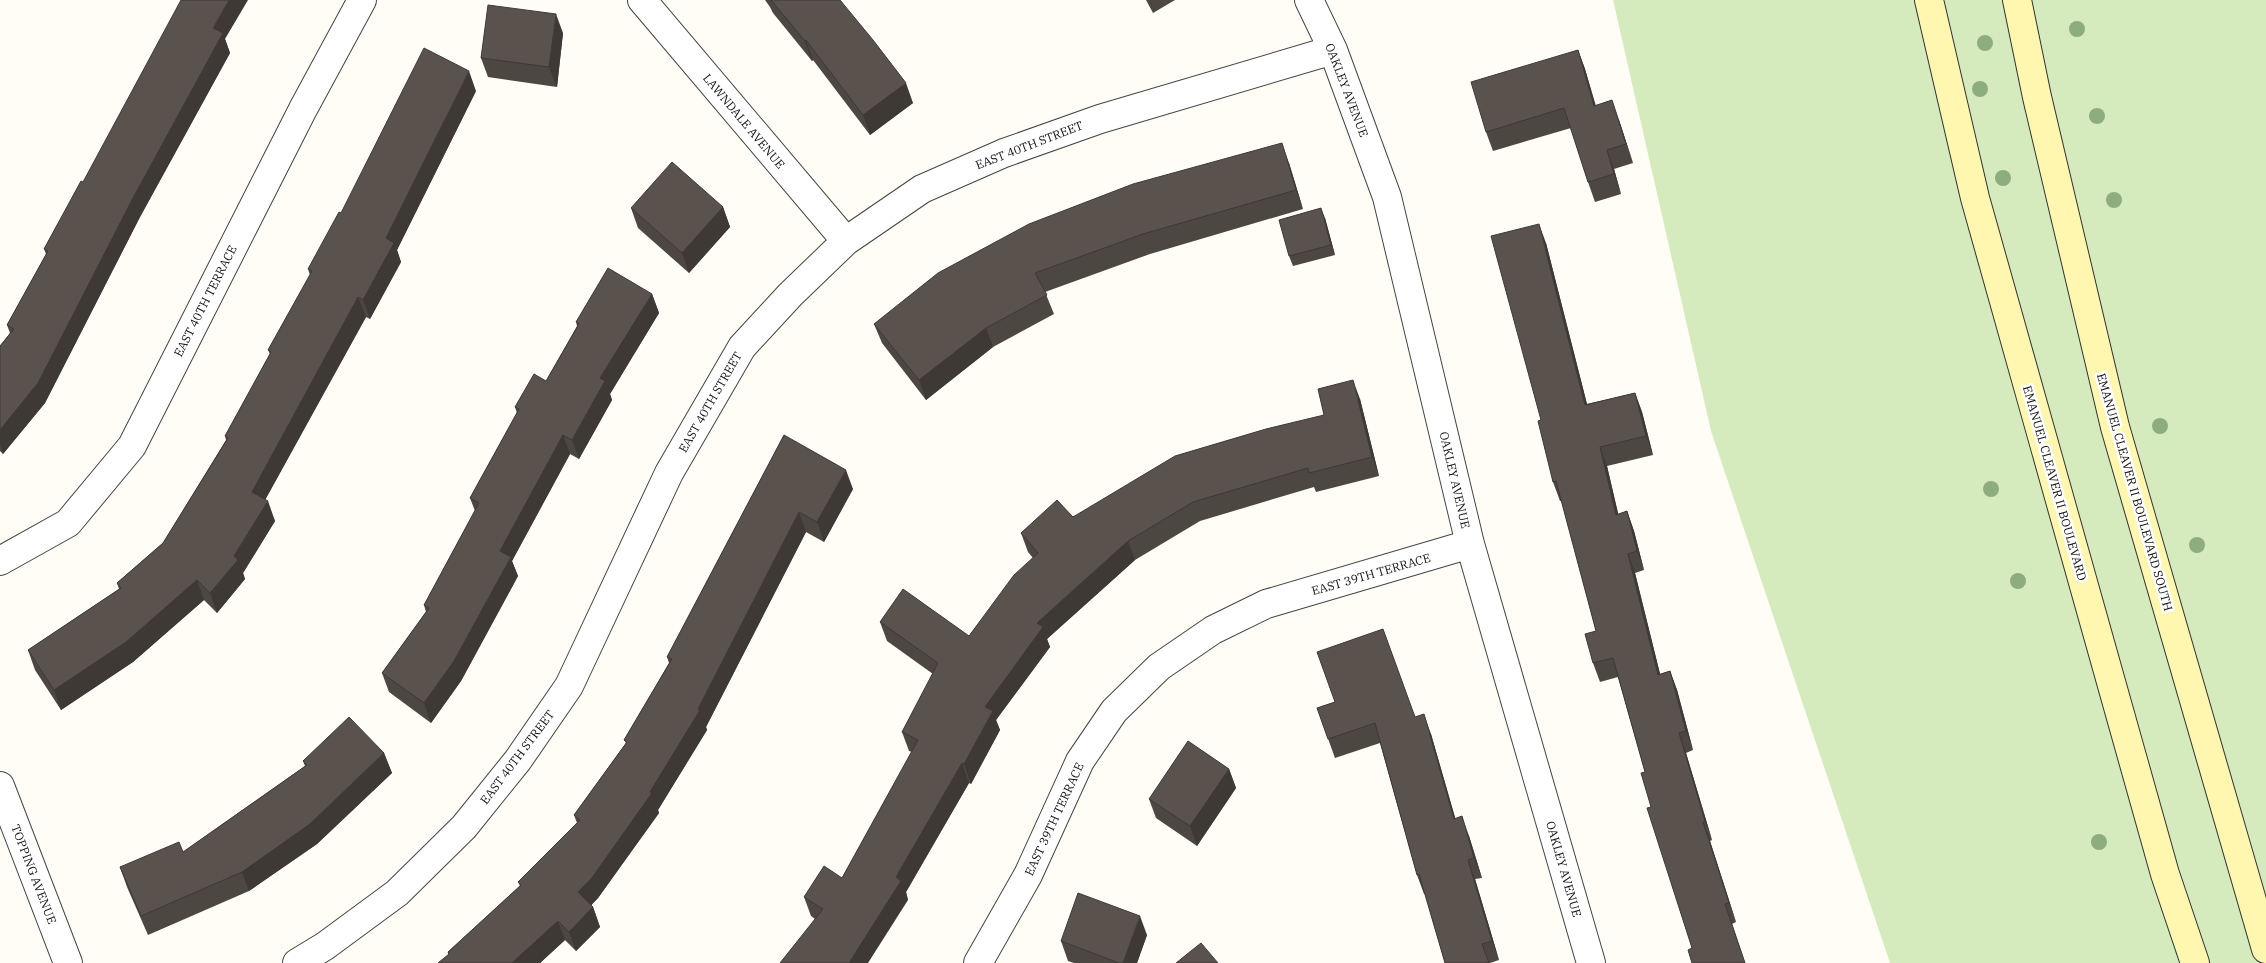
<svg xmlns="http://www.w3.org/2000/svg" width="2266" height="963" font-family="'IBM Plex Serif',serif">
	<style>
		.green { fill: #d5ebbd }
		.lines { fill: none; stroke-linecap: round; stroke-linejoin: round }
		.minor-casing { stroke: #444; stroke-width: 30 }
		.secondary-casing { stroke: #333; stroke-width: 30 }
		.minor { stroke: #fff; stroke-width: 28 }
		.secondary { stroke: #fff6b0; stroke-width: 28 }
		.tree { fill: #8dad7f }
		.wall { fill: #4d4742 }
		.shaded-wall { fill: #3f3936 }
		.building { fill: #5a524d; stroke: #3f3936 }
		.labels { text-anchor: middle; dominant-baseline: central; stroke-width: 5; stroke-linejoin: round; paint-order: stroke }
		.street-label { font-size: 12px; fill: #111; stroke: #fff }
	</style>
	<rect width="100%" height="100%" fill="#fffdf5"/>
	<path class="green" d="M 1613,0 L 2266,0 L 2266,963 L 1890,963 L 1711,431 Z"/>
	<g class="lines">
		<g class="minor-casing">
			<path id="minor" d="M 642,0 L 846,241
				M 1309,0 L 1333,50 L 1387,197 L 1470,544 L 1591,963
				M 0,561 L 68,523 L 132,446 L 303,109 L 362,0
				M 0,786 L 68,963
				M 297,963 L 325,946 L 397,893 L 464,827 L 518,760 L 569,686 L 669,473 L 742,347 L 790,295 L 846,241 L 922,189 L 1004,153 L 1100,119 L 1333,50
				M 978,963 L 1028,875 L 1080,761 L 1114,711 L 1159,667 L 1213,630 L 1266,604 L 1470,544"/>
		</g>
		<g class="secondary-casing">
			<path id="secondary" d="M 1929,0 L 1975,198 L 2165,874 L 2195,963
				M 2017,0 L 2037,97 L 2115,427 L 2266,949"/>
		</g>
		<use href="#minor" class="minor"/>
		<use href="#secondary" class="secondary"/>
	</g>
	<g class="tree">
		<circle cx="2077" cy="29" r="8"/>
		<circle cx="1985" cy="43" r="8"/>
		<circle cx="1980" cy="89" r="8"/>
		<circle cx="2097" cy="116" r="8"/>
		<circle cx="2003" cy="178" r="8"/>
		<circle cx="2114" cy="200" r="8"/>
		<circle cx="2160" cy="426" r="8"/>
		<circle cx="1991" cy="489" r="8"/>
		<circle cx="2197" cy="545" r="8"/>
		<circle cx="2018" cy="581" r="8"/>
		<circle cx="2099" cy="842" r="8"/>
	</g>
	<path class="wall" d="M 765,0 L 840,0 L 913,103 L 870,135 L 813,60 L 812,61 L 773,13 L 770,7 Z
		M 1146,0 L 1175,0 L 1153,13 Z
		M 563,33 L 557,87 L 488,77 L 481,58 Z
		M 225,39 L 230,53 L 140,217 L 45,403 L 3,454 L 0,451 L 0,346 L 10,333 L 7,325 L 46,254 L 44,249 L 83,182 Z
		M 1578,50 L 1585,69 L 1596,106 L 1619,120 L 1633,163 L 1614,169 L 1621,194 L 1595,202 L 1588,182 L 1571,128 L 1493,151 L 1486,132 Z
		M 476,91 L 397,250 L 401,262 L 370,319 L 366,317 L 265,500 L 275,521 L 243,573 L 245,579 L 217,613 L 204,600 L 133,662 L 61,710 L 35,670 L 28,650 L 119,589 L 117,583 L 163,543 L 226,440 L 225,436 L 270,354 L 268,350 L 310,275 L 308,269 L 341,213 Z
		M 1289,163 L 1303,209 L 1150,254 L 1045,292 L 1054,314 L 993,347 L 926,400 L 882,343 L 874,324 Z
		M 723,207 L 730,227 L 689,273 L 638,228 L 631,208 Z
		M 1325,218 L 1335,255 L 1293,266 L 1289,256 Z
		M 1546,243 L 1587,404 L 1635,393 L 1642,412 L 1653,455 L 1607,466 L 1618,514 L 1627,511 L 1634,531 L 1644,570 L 1635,573 L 1660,674 L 1670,671 L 1677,690 L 1693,750 L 1686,753 L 1712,840 L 1710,841 L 1736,922 L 1732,924 L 1745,963 L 1692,963 L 1692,948 L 1651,807 L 1645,772 L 1618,677 L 1600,682 L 1593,663 L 1596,631 L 1562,501 L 1560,501 L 1553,482 L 1541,420 Z
		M 652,294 L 659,313 L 610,394 L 612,400 L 579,459 L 570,454 L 512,561 L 518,576 L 461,681 L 431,723 L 389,692 L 382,673 L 426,612 L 424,605 L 475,511 L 470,498 L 517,413 L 515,407 L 546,381 L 577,326 L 576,322 Z
		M 1360,399 L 1379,476 L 1316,492 L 1314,487 L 1200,521 L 1135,560 L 1047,639 L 1050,647 L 996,720 L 1000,730 L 971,784 L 969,783 L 906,892 L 908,900 L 815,919 L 811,916 L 804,897 L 842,878 L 912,752 L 909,751 L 902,732 L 933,674 L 887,641 L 880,622 L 969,636 L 1033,558 L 1028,552 L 1021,533 L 1073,517 L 1324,415 Z
		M 784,435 L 853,489 L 824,542 L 806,532 L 706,727 L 707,730 L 658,810 L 659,813 L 598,898 L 591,905 L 593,907 L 600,927 L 576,951 L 565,940 L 540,963 L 438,963 L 449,955 L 448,952 L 520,886 L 518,882 L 577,823 L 574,815 L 626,743 L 624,740 L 669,663 L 667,657 Z
		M 1335,702 L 1415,717 L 1431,734 L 1455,818 L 1469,836 L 1482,878 L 1475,879 L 1499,960 L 1490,963 L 1445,963 L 1425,894 L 1424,894 L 1417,875 L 1380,743 L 1335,758 L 1317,708 Z
		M 384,753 L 392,773 L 317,844 L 249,891 L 148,935 L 127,887 L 120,867 L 183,852 L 305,766 L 303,761 Z
		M 1229,769 L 1236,788 L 1197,846 L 1156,818 L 1149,799 Z
		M 1147,935 L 1137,963 L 1074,963 L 1068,961 L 1061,941 Z"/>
	<path class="shaded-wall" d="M 229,0 L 248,0 L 225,39 L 230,53 L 140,217 L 45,403 L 3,454 L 0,444 L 0,430 L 133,198 L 213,28 Z
		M 556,14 L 563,33 L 557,87 L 549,67 Z
		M 806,40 L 813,60 L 812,61 L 805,41 Z
		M 1578,50 L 1585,69 L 1601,126 L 1594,106 Z
		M 469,71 L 476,91 L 397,250 L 401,262 L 370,319 L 363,300 L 386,238 Z
		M 906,83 L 913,103 L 870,135 L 863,115 Z
		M 1612,100 L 1619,120 L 1633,163 L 1626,144 Z
		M 1282,143 L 1289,163 L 1303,209 L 1296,190 Z
		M 1607,150 L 1614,169 L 1621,194 L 1614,174 Z
		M 723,207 L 730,227 L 689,273 L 682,253 Z
		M 1321,208 L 1325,218 L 1335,255 L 1331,245 Z
		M 1539,224 L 1546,243 L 1592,424 L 1585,405 Z
		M 652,294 L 659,313 L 610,394 L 612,400 L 579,459 L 572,440 L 600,378 Z
		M 358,297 L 366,317 L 259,511 L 252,492 Z
		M 986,328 L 993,347 L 926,400 L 919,380 Z
		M 1353,380 L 1360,399 L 1379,476 L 1372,457 Z
		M 1635,393 L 1642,412 L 1653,455 L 1646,436 Z
		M 563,435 L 570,454 L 512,561 L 518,576 L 461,681 L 431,723 L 424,703 L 500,551 Z
		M 1600,447 L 1607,466 L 1623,534 L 1616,515 Z
		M 846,470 L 853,489 L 824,542 L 817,522 Z
		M 268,501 L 275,521 L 243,573 L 245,579 L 217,613 L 210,593 L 234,556 Z
		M 1627,511 L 1634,531 L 1644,570 L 1637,551 Z
		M 799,512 L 806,532 L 706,727 L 707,730 L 658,810 L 659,813 L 598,898 L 585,912 L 578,892 L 650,792 L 698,709 Z
		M 1128,541 L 1135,560 L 1047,639 L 1050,647 L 996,720 L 1000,730 L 971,784 L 964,764 L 985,707 L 1037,623 Z
		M 1628,554 L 1635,573 L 1665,694 L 1658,675 Z
		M 197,580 L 204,600 L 133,662 L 61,710 L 54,690 Z
		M 1670,671 L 1677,690 L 1693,750 L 1686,731 Z
		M 1424,714 L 1431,734 L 1461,838 L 1454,819 Z
		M 1679,733 L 1686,753 L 1712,840 L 1705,821 Z
		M 384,753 L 392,773 L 317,844 L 249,891 L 242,872 Z
		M 962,763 L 969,783 L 906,892 L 908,900 L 868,963 L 849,963 L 896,877 Z
		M 1229,769 L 1236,788 L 1197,846 L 1190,826 Z
		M 1462,816 L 1469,836 L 1482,878 L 1474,858 Z
		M 1703,822 L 1710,841 L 1736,922 L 1729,903 Z
		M 1468,860 L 1475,879 L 1499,960 L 1492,941 Z
		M 593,907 L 600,927 L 576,951 L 569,932 Z
		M 1140,916 L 1147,935 L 1137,963 L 1123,963 Z
		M 558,921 L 565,940 L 540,963 L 512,963 Z"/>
	<path class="building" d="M 181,0 L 229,0 L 213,28 L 223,33 L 133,198 L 38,383 L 0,430 L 0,346 L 14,329 L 7,325 L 48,251 L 44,249 L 81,181 L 83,182 Z
		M 771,0 L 840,0 L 873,40 L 906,83 L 863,115 L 806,40 L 805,41 Z
		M 488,5 L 556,14 L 549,67 L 481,58 Z
		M 424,48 L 469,71 L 386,238 L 394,243 L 363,300 L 358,297 L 252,492 L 268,501 L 234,556 L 238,560 L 210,593 L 197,580 L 126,642 L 54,690 L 28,650 L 121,588 L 117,583 L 163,543 L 228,438 L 225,436 L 271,352 L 268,350 L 312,271 L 308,269 L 339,212 L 341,213 Z
		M 1578,50 L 1594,106 L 1612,100 L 1626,144 L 1607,150 L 1614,174 L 1588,182 L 1564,108 L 1486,132 L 1471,82 Z
		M 1282,143 L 1296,190 L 1143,234 L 1035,273 L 1047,295 L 986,328 L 919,380 L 874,324 L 938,273 L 1029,224 L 1133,184 Z
		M 672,162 L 723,207 L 682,253 L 631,208 Z
		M 1321,208 L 1331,245 L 1289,256 L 1279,220 Z
		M 1539,224 L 1585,405 L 1635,393 L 1646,436 L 1600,447 L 1616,515 L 1627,511 L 1637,551 L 1628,554 L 1658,675 L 1670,671 L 1686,731 L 1679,733 L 1705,821 L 1703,822 L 1729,903 L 1725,904 L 1745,963 L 1692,963 L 1688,950 L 1692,948 L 1647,808 L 1651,807 L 1641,773 L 1645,772 L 1613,658 L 1593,663 L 1585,634 L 1596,631 L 1556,481 L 1553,482 L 1538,421 L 1541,420 L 1491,236 Z
		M 608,268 L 652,294 L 600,378 L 605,381 L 572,440 L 563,435 L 500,551 L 511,557 L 454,661 L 424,703 L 382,673 L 429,608 L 424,605 L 479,503 L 470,498 L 519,409 L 515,407 L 534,374 L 546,381 L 579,324 L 576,322 Z
		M 1353,380 L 1372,457 L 1309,473 L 1308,468 L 1193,502 L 1128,541 L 1037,623 L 1043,627 L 985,707 L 993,711 L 964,764 L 962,763 L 896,877 L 901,881 L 849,963 L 780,963 L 823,909 L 804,897 L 824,866 L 842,878 L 918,740 L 902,732 L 938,663 L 880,622 L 903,589 L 969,636 L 1014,575 L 1038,553 L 1021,533 L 1057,500 L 1073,517 L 1175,456 L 1266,429 L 1324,415 L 1318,389 Z
		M 784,435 L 846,470 L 817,522 L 799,512 L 698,709 L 700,710 L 650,792 L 652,793 L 591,879 L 578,892 L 593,907 L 569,932 L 558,921 L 512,963 L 438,963 L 449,954 L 448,952 L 521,885 L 518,882 L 580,820 L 574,815 L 627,742 L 624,740 L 672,659 L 667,657 Z
		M 1383,629 L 1415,717 L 1424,714 L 1454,819 L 1462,816 L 1474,858 L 1468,860 L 1492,941 L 1482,944 L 1489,963 L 1445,963 L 1419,874 L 1417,875 L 1375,723 L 1328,739 L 1317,708 L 1335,702 L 1317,652 Z
		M 349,717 L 384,753 L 310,824 L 242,872 L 141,916 L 120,867 L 179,842 L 183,852 L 307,765 L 303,761 Z
		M 1188,741 L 1229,769 L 1190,826 L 1149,799 Z
		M 1078,893 L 1140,916 L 1123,963 L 1119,963 L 1061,941 Z
		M 1201,943 L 1218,963 L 1176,963 Z"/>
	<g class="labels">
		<g class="street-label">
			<text transform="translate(1347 90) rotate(69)">OAKLEY AVENUE</text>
			<text transform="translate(744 121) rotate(50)">LAWNDALE AVENUE</text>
			<text transform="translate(1029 145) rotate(-21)">EAST 40TH STREET</text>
			<text transform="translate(205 301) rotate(-63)">EAST 40TH TERRACE</text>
			<text transform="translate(710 402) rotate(-60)">EAST 40TH STREET</text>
			<text transform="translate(1455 480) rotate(77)">OAKLEY AVENUE</text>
			<text transform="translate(2055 483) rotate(74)">EMANUEL CLEAVER II BOULEVARD</text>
			<text transform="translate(2135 492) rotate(74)">EMANUEL CLEAVER II BOULEVARD SOUTH</text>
			<text transform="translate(1371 574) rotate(-16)">EAST 39TH TERRACE</text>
			<text transform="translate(517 757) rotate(-53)">EAST 40TH STREET</text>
			<text transform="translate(1054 819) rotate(-65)">EAST 39TH TERRACE</text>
			<text transform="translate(1564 869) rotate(74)">OAKLEY AVENUE</text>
			<text transform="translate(34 874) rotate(69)">TOPPING AVENUE</text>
		</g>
	</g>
</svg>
